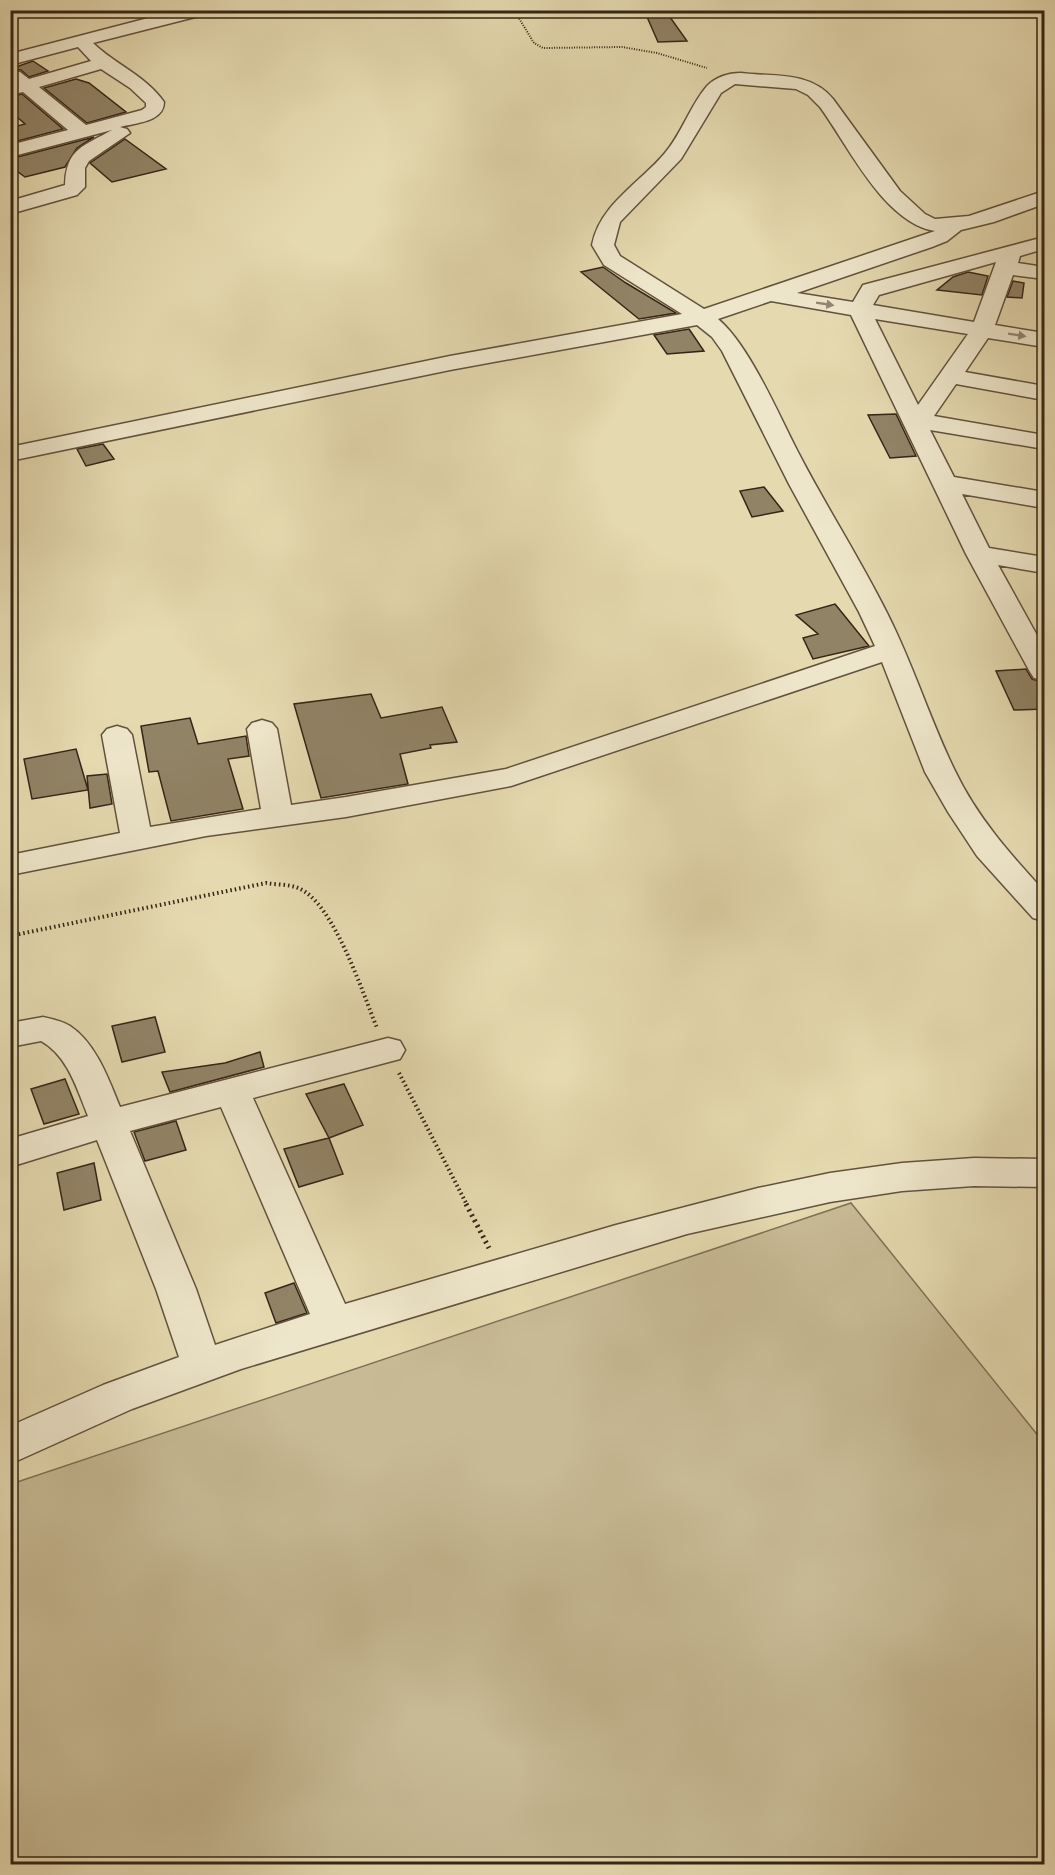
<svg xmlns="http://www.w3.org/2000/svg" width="1055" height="1875" font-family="'Old Standard TT',serif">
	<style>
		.green { fill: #c7ba95; stroke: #7e7056; stroke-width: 1.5 }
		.building { fill: #918366; stroke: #362517; stroke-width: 1.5 }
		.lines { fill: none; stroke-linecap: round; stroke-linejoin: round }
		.minor-casing { stroke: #62523d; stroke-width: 3 }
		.path-far2 { stroke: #362517; stroke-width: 2; stroke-dasharray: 1 1.5; stroke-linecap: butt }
		.path-far1 { stroke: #362517; stroke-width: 4; stroke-dasharray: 1.5 3; stroke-linecap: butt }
		.path { stroke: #362517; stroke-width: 5; stroke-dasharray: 2 4; stroke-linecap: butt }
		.minor { fill: #eee6cb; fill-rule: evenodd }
		.oneway { fill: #928671 }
	</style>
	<rect width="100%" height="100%" fill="#e5d9af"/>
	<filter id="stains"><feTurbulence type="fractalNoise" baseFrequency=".00333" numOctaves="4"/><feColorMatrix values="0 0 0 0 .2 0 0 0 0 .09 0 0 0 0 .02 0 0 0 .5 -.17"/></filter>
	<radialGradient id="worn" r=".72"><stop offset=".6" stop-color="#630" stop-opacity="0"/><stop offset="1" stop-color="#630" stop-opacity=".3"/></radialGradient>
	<path class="green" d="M 851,1203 L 1044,1443 L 1044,1864 L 11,1864 L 11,1484 Z"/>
	<path class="building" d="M 644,10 L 665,10 L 687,41 L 658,42 Z
		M 33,61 L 48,71 L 29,77 L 21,70 L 10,69 Z
		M 76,79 L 89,83 L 126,112 L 87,123 L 44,88 Z
		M 22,94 L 63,129 L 10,143 L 10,128 L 25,124 L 10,111 L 10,97 Z
		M 94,137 L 77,148 L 65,167 L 25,177 L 10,166 L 10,159 Z
		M 125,139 L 166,169 L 112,182 L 90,163 Z
		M 603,267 L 626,283 L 676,313 L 639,319 L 581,272 Z
		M 968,272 L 988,276 L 982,295 L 937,290 L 953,277 Z
		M 1013,281 L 1024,283 L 1022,298 L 1007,297 Z
		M 689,329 L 704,351 L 667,354 L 654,335 Z
		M 896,414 L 916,456 L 890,458 L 868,415 Z
		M 103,444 L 114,459 L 86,466 L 77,449 Z
		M 764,487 L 783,511 L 752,517 L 740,491 Z
		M 835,604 L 869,646 L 813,659 L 803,638 L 818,634 L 796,615 Z
		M 1026,669 L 1032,679 L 1042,682 L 1044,687 L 1044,709 L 1014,710 L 996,671 Z
		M 371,694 L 381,718 L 442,707 L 457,742 L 430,745 L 431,748 L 400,754 L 408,784 L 321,798 L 294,704 Z
		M 190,718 L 198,744 L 246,736 L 249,756 L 228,759 L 243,809 L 171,821 L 158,771 L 149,772 L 141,726 Z
		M 76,749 L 88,790 L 32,799 L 24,759 Z
		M 107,774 L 112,804 L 90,808 L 87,776 Z
		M 155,1017 L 165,1052 L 122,1062 L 112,1026 Z
		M 260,1052 L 264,1067 L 170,1092 L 162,1072 L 225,1063 Z
		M 65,1079 L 79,1114 L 44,1124 L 31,1089 Z
		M 344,1084 L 363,1125 L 329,1138 L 306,1094 Z
		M 176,1121 L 186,1150 L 145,1161 L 134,1132 Z
		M 329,1138 L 343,1174 L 299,1187 L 284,1149 Z
		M 94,1163 L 101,1200 L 64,1210 L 57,1173 Z
		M 294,1283 L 307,1313 L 276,1323 L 265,1293 Z"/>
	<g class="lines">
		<g class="minor-casing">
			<path id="minor" d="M 179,10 L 209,10 L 207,14 L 93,43 C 116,65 146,76 164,102 C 164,122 135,123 120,127 L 127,129 L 130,133 L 89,161 L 85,168 L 85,187 L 77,195 L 10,214 L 10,201 L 65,185 C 66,148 84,146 112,130 L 10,157 L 10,145 L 68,130 L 23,92 L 10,95 L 10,71 L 20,72 L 29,79 L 91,61 L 78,47 L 10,65 L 10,54 ZM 101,69 L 130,88 L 146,103 L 146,107 L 142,110 L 86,125 L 39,87 Z
				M 741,73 C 773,77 810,71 833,99 L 900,191 L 925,214 L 935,219 L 969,216 L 1044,191 L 1044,204 L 994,222 L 961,230 L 947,241 L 932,247 L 797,293 L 853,302 L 863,285 L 1044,237 L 1044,249 L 1020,256 L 1018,263 L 1044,267 L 1044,279 L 1013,275 L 995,325 L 1044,333 L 1044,347 L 988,338 L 965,372 L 1044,386 L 1044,400 L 956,384 L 934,416 L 1044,435 L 1044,449 L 930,430 L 954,477 L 1044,492 L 1044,508 L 962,494 L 989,548 L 1044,557 L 1044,573 L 998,565 L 1044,648 L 1044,680 L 1034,678 L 1030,672 L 966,554 L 851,315 L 771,301 L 718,319 C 750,346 779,416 799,454 C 827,508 860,559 887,613 C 913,664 930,720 955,771 C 977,817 1010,854 1044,891 L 1044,921 L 1033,918 L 977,856 L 948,812 L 925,772 L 882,662 L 511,786 L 346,817 L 206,836 L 10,875 L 10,855 L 120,833 L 102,735 L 107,729 L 117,726 L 127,729 L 132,735 L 150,827 L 261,809 L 247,729 L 252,723 L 262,720 L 272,723 L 277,729 L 291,805 L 346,797 L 506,769 L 875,646 L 859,612 L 789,484 L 722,351 L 712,337 L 697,325 L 450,370 L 10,461 L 10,447 L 450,356 L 682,314 L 604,265 L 592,245 C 600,204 640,183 665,153 C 682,133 690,106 707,86 C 716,77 728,73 741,73 ZM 735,84 L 796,89 L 808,95 L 820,107 C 848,145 884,223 935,231 L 704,309 L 620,256 L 614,245 L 620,222 L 681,159 L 721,93 ZM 996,262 L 974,322 L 873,305 L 879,295 ZM 875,319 L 968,334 L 918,405 Z
				M 43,1017 C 52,1019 62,1021 70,1026 C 96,1043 109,1080 120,1107 L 388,1038 L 400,1041 L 405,1050 L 400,1059 L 253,1098 L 345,1304 L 616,1225 L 758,1188 L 830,1173 L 902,1163 L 974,1158 L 1044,1159 L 1044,1187 L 974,1186 L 902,1191 L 830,1202 L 687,1234 L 241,1369 L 132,1409 L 10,1464 L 10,1426 L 103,1385 L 179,1357 L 156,1289 L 97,1140 L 10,1167 L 10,1139 L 88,1116 C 77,1089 68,1056 41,1041 L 10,1047 L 10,1023 ZM 221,1107 L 310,1314 L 215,1345 L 196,1289 L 130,1131 Z"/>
		</g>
		<path class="path-far2" d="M 514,10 L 534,43 L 543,48 L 622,47 L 657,53 L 707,68"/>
		<path class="path-far1" d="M 10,936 L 266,883 C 276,885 289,884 298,888 C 333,901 363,994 377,1028
			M 399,1073 L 467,1205"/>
		<path class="path" d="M 466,1204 L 489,1248"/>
		<use href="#minor" class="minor"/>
	</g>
	<defs><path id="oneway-solid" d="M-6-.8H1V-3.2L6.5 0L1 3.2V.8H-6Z" transform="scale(1.5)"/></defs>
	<g class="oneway">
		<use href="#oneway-solid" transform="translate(825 304) rotate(9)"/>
		<use href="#oneway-solid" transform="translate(1017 335) rotate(9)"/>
	</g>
	<rect width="1055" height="1875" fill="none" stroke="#e5d9af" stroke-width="36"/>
	<rect x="12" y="12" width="1031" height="1851" fill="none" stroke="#362517" stroke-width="3"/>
	<rect x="18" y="18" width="1019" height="1839" fill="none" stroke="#362517" stroke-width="1.5"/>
	<rect width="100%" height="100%" filter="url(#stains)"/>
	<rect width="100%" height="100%" fill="url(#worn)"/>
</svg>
